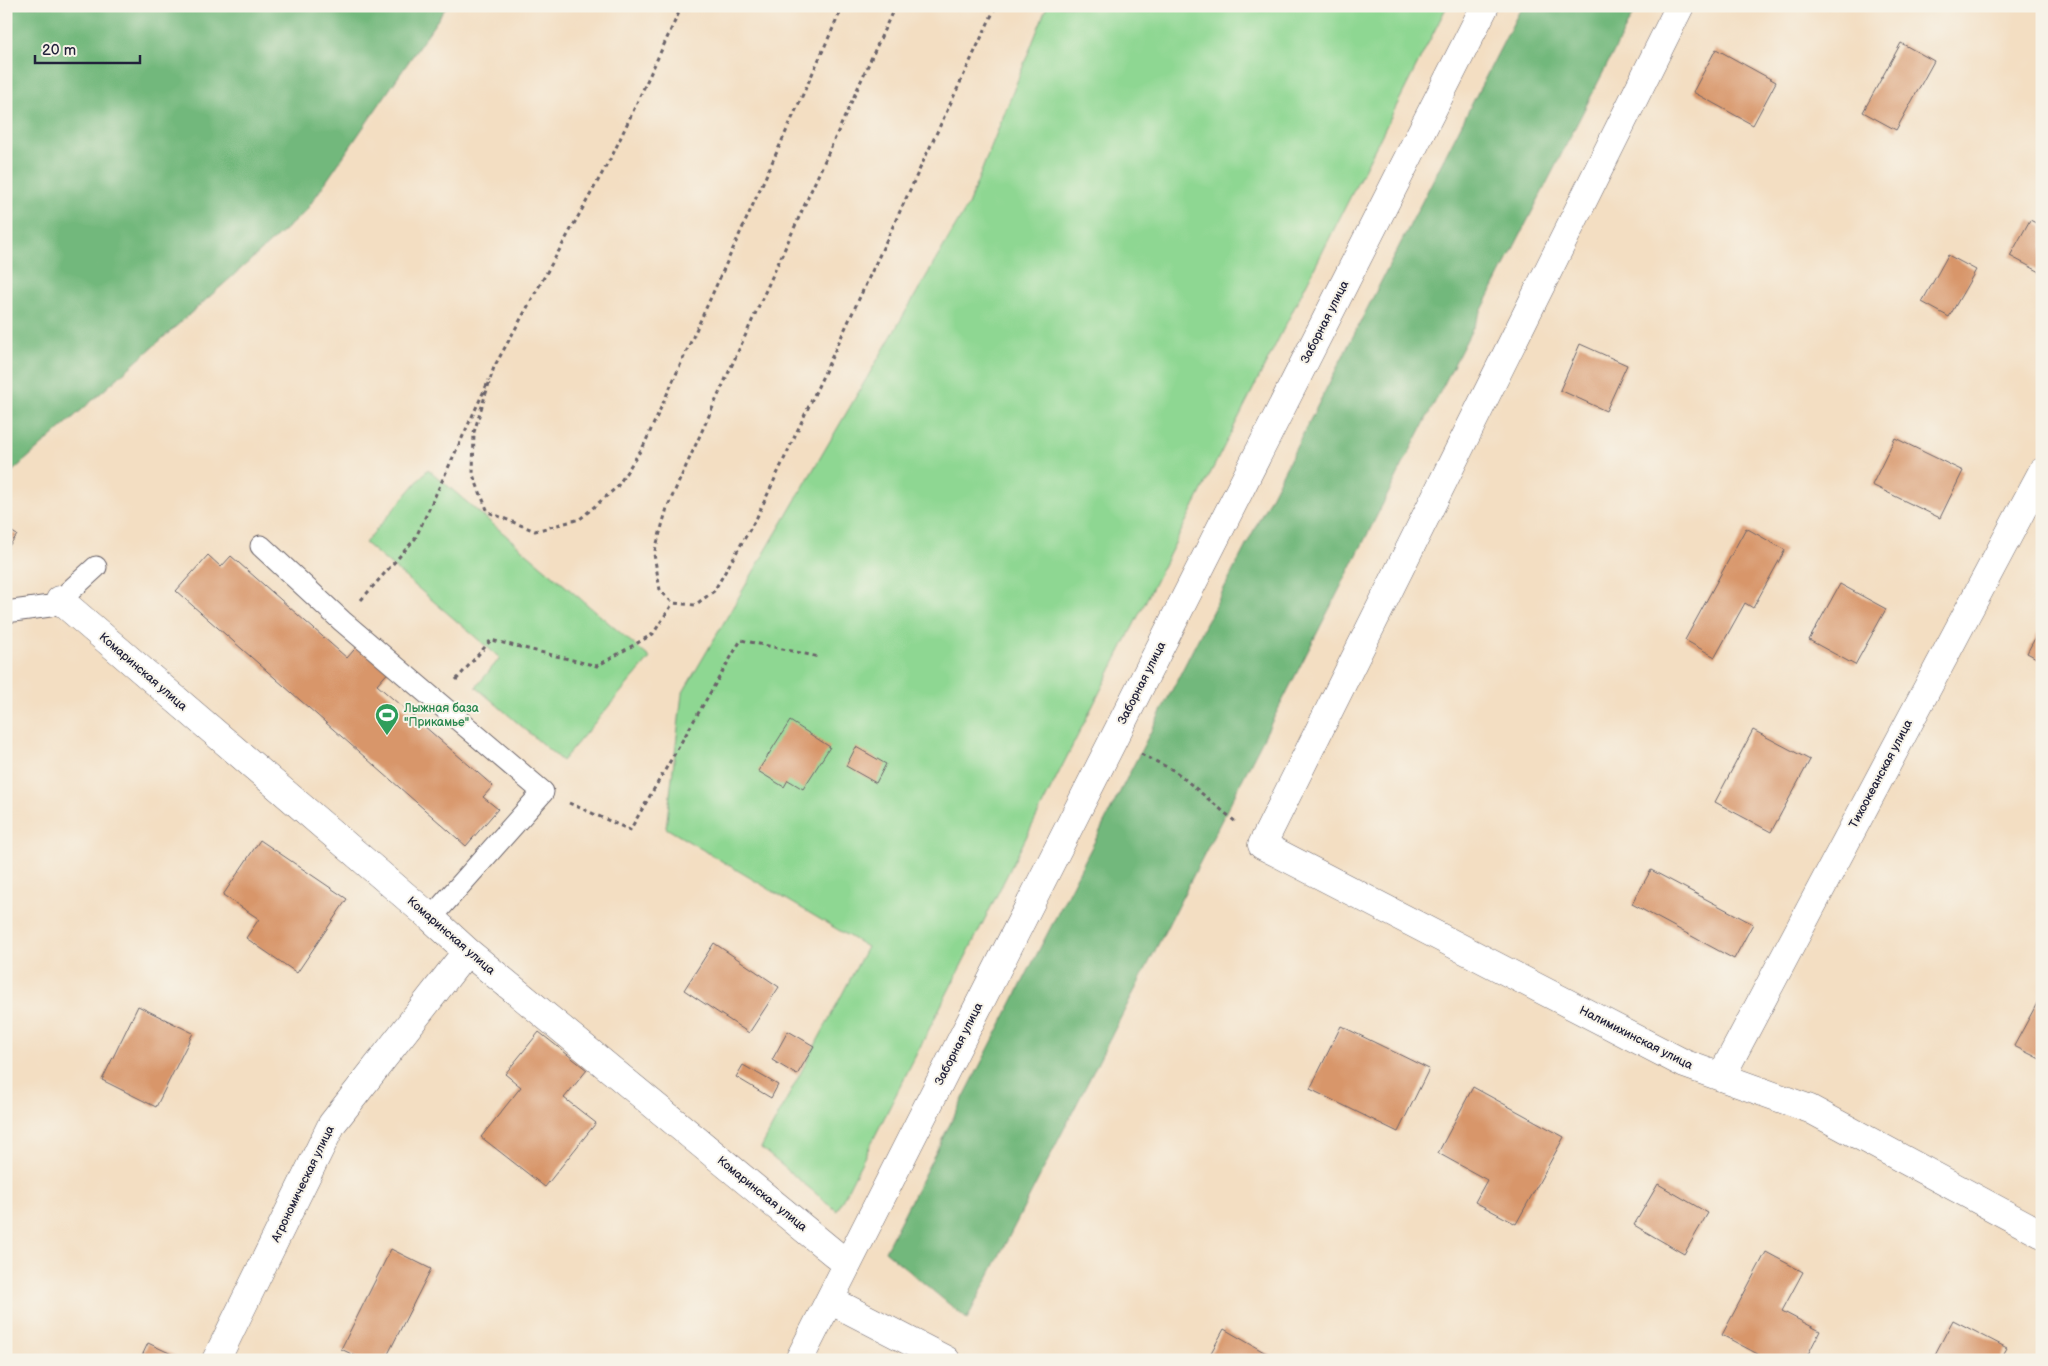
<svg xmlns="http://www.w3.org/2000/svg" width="2048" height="1366" font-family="'Balsamiq Sans',sans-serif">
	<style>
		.green { fill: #8ed792; stroke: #587c66 }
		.forest { fill: #72b87c; stroke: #4a6d5c }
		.building { fill: #d8966b }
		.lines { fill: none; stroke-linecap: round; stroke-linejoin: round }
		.service-casing { stroke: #6b646a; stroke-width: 23 }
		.minor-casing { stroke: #6b646a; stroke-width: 29 }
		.tertiary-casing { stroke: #6b646a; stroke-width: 29 }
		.path { stroke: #6b646a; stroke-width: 3; stroke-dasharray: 4 4; stroke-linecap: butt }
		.service { stroke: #fff; stroke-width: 21 }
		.minor { stroke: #fff; stroke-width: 28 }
		.tertiary { stroke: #fff; stroke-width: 28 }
		.labels { text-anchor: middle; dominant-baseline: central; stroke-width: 4; stroke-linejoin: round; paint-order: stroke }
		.street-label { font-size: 12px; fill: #22223b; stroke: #f7f3e8 }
		.leisure-label { font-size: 12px; fill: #27864d; stroke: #f7f3e8; text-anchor: start }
	</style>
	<rect width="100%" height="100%" fill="#f7f3e8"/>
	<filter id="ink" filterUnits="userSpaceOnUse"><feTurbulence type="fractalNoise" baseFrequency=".02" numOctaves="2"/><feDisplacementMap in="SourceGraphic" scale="10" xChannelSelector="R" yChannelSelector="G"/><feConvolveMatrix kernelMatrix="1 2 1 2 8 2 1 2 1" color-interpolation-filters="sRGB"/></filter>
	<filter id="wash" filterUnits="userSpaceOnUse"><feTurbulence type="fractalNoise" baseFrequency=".0096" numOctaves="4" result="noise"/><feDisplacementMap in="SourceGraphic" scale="20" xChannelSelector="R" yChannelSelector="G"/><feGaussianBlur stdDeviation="1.12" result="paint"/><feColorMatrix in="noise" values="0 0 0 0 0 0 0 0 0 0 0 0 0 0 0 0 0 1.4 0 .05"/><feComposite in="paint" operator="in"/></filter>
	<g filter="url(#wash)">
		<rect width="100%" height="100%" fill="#f3dec2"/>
		<path class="green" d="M 1047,6 L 1447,6 L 837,1211 L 761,1148 L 867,947 L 666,828 L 682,694 L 968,205 Z
			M 428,469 L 650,658 L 562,761 L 476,687 L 500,658 L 365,543 Z"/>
		<path class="forest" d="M 6,6 L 447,6 L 305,212 L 6,477 Z
			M 1522,6 L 1637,6 L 967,1319 L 885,1251 Z"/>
		<g id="blocks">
			<path class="building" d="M 1901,43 L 1934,61 L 1896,130 L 1863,112 Z
				M 1716,49 L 1776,82 L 1753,125 L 1693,92 Z
				M 2030,220 L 2042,226 L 2042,273 L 2010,256 Z
				M 1948,255 L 1976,270 L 1949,317 L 1922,302 Z
				M 1580,344 L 1627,365 L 1606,411 L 1560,390 Z
				M 1895,438 L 1963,471 L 1940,518 L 1872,485 Z
				M 6,528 L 17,535 L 6,550 Z
				M 1746,528 L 1785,550 L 1753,608 L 1745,603 L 1715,657 L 1685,640 Z
				M 208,555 L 221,567 L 231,556 L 347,658 L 360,643 L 391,669 L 377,685 L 493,786 L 483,797 L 498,809 L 466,846 L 176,591 Z
				M 1840,584 L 1886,609 L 1855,665 L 1809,640 Z
				M 2040,629 L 2042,630 L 2042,661 L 2027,653 Z
				M 790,721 L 830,747 L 803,789 L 788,780 L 784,787 L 758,771 Z
				M 1753,730 L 1810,760 L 1771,832 L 1715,802 Z
				M 856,747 L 886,764 L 876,783 L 846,766 Z
				M 260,840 L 347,899 L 297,973 L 246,938 L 259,919 L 223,895 Z
				M 1651,870 L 1753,924 L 1734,959 L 1632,904 Z
				M 714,943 L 779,987 L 749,1033 L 684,990 Z
				M 2042,994 L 2042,1060 L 2014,1046 Z
				M 138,1006 L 193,1033 L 156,1107 L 102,1080 Z
				M 1341,1026 L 1429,1069 L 1398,1132 L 1310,1089 Z
				M 788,1031 L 814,1046 L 797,1075 L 772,1060 Z
				M 539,1032 L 587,1070 L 564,1098 L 596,1123 L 545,1187 L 481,1137 L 521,1087 L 505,1074 Z
				M 743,1065 L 778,1085 L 771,1098 L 736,1077 Z
				M 1473,1087 L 1564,1137 L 1516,1224 L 1475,1202 L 1487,1180 L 1438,1153 Z
				M 1658,1184 L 1708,1213 L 1684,1254 L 1634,1225 Z
				M 391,1249 L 431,1269 L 385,1360 L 364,1360 L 341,1349 Z
				M 1766,1252 L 1803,1272 L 1782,1311 L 1820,1331 L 1805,1360 L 1769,1360 L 1722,1335 Z
				M 1953,1320 L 2007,1348 L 2000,1360 L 1932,1360 Z
				M 1224,1329 L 1278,1360 L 1207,1360 Z
				M 148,1343 L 180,1358 L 179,1360 L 140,1360 Z"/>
		</g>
	</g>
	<g filter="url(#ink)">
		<use href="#blocks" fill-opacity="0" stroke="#6b646a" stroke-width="1"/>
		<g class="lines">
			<g class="service-casing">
				<path id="service" d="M 261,546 L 342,621 L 543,792 L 431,918
					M 6,612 L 50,606 L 60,600 L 96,567"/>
			</g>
			<g class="minor-casing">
				<path id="minor" d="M 1680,6 L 1262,845 L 1685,1064 L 1810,1109 L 2042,1234
					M 60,600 L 431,918 L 467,951 L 847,1264
					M 1721,1077 L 2042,472
					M 830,1300 L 946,1360
					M 216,1360 L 332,1124 L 467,951"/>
			</g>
			<g class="tertiary-casing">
				<path id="tertiary" d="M 799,1360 L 1485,6"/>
			</g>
			<path class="path" d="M 682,6 L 613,154 L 494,367 L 474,432 L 473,475 L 488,512 L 535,531 L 580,519 L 617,487 L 644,445 L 843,6
				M 895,6 L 667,508 L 654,554 L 660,590 L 673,603 L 695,605 L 714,591 L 757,517 L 996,6
				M 361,600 L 415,539 L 489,380
				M 456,680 L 491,640 L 597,666 L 653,634 L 673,603
				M 1141,754 L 1175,771 L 1237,823
				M 569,803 L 630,830 L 741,640 L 819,657"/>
			<use href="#service" class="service"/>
			<use href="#minor" class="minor"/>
			<use href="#tertiary" class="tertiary"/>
		</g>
	</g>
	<defs>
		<g id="stadium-pin" transform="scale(1.25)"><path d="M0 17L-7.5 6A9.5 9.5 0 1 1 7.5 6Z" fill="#2e9e5b" stroke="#f7f3e8"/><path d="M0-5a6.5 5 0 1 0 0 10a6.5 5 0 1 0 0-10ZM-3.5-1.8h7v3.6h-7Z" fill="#fff"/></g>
	</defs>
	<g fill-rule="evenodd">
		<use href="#stadium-pin" x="387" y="715"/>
	</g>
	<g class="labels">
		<g class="street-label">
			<text transform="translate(1325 322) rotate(-63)">Заборная улица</text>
			<text transform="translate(143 672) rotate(41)">Комаринская улица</text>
			<text transform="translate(1142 683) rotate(-63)">Заборная улица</text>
			<text transform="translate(1881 774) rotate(-62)">Тихоокеанская улица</text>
			<text transform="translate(451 936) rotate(41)">Комаринская улица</text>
			<text transform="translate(1636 1038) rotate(27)">Налимихинская улица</text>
			<text transform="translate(959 1044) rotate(-63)">Заборная улица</text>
			<text transform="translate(303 1184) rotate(-64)">Агрономическая улица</text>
			<text transform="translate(762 1194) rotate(39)">Комаринская улица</text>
		</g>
		<g class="leisure-label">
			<text x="404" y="708">Лыжная база<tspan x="404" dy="14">"Прикамье"</tspan></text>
		</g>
	</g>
	<rect width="2048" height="1366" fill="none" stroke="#f7f3e8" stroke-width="25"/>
	<path d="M35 55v8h105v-8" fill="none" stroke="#22223b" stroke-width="2.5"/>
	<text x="42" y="55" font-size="15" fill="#22223b" stroke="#f7f3e8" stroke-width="4" paint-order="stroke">20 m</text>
</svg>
